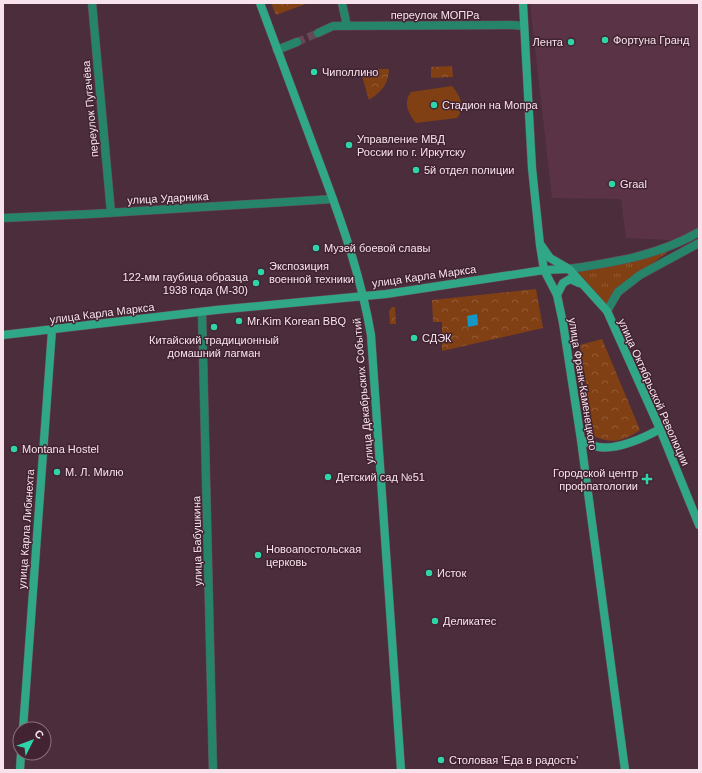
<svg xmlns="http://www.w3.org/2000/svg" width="702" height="773" font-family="Arial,sans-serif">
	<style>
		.built { fill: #5a3446 }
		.grass { fill: url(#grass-tufts) }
		.forest { fill: url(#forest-crowns) }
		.pitch { fill: #814014 }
		.water { fill: #1397c6 }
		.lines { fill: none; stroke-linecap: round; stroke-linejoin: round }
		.street-tunnel { stroke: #664856; stroke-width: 8; stroke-dasharray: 8 4; stroke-linecap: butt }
		.street-casing { stroke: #684a58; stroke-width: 9 }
		.secondary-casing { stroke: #684a58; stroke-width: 9 }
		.street { stroke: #258469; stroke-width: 8 }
		.secondary { stroke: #30a887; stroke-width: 8 }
		.poi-dot { fill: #30d4a9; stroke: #412331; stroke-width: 1.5 }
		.labels { text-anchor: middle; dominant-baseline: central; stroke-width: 3; stroke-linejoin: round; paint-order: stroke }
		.street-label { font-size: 11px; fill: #f8e3ec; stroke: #412331 }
		.poi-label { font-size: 11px; fill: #f8e3ec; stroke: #412331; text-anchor: start }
	</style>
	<defs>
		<pattern id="grass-tufts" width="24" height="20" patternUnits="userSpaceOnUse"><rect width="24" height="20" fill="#814014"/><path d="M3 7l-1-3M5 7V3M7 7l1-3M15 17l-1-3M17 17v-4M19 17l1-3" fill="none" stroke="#945b36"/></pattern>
		<pattern id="forest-crowns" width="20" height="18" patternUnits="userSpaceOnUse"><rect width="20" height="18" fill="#814014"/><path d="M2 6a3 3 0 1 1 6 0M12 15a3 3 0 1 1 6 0" fill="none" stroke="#945b36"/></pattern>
	</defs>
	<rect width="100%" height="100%" fill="#4c2d3c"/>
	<path class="built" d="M 530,3 L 699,3 L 699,231 L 693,236 L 670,240 L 626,238 L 621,199 L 552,198 Z"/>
	<path class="grass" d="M 669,251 L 617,289 L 607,305 L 577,271 C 608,266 638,261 669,251 Z"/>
	<path class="forest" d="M 271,3 L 308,3 L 276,15 Z
		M 452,66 L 453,77 L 431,78 L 431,67 Z
		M 360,69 L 389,69 C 388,85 382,91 369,100 Z
		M 536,289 L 543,328 L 442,351 L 442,322 L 433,322 L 432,300 Z
		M 392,307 L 395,307 L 396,324 L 390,324 L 389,311 Z
		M 602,339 L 640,430 C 623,442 611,444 593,436 L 580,345 Z"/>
	<path class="pitch" d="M 452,86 C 460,95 466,108 457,118 L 416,123 C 408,114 403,102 411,92 Z"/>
	<path class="water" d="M 477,314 L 478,325 L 468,327 L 467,316 Z"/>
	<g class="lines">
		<path class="street-tunnel" d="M 297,42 L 318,33"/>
		<g class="street-casing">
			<path id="street" d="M 92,3 L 111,213
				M 342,3 L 347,26
				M 318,33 L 333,26 L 512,25 L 523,26
				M 277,50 L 297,42
				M 3,218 L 91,214 L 333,199
				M 569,269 C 615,262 657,256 699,232
				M 607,311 L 618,292 L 640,275 L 699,243
				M 202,312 L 213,770"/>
		</g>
		<g class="secondary-casing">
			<path id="secondary" d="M 260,3 C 278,51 296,99 314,148 C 337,209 360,270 371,335 L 401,770
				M 523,3 L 532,168 L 540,245 L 544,270 L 557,295 L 563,323 L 581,440 L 625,770
				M 541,245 L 550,258 L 569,269 L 607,311 L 660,429 L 699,525
				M 557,295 L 563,283 L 570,279 L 579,283
				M 3,335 L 216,310 L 386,294 L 544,270 L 569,269
				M 581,440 C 587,442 593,446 599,447 C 617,450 644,438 660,429
				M 23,729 L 52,330
				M 20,770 L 21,753"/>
		</g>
		<use href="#street" class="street"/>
		<use href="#secondary" class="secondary"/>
	</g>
	<g class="poi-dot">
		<circle cx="605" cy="40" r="4"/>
		<circle cx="571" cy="42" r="4"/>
		<circle cx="314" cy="72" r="4"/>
		<circle cx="434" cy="105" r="4"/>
		<circle cx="349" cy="145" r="4"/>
		<circle cx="416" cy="170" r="4"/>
		<circle cx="612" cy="184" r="4"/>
		<circle cx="316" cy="248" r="4"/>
		<circle cx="261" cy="272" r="4"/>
		<circle cx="256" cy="283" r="4"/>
		<circle cx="239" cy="321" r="4"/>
		<circle cx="214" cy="327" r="4"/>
		<circle cx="414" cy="338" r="4"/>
		<circle cx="14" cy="449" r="4"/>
		<circle cx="57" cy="472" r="4"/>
		<circle cx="328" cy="477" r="4"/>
		<path d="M645 473h4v4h4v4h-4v4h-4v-4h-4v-4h4z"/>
		<circle cx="258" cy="555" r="4"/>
		<circle cx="429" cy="573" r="4"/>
		<circle cx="435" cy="621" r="4"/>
		<circle cx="441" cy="760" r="4"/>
	</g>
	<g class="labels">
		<g class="street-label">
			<text x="435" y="15">переулок МОПРа</text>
			<text transform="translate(90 109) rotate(-95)">переулок Пугачёва</text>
			<text transform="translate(168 198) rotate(-3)">улица Ударника</text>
			<text transform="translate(424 276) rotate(-8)">улица Карла Маркса</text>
			<text transform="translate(102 313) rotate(-7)">улица Карла Маркса</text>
			<text transform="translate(583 384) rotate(81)">улица Франк-Каменецкого</text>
			<text transform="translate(363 391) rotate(-95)">улица Декабрьских Событий</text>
			<text transform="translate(654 392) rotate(66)">улица Октябрьской Революции</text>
			<text transform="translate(26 529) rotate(-86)">улица Карла Либкнехта</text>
			<text transform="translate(197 541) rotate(-91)">улица Бабушкина</text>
		</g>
		<g class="poi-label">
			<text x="613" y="40">Фортуна Гранд</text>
			<text x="563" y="42" text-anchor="end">Лента</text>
			<text x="322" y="72">Чиполлино</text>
			<text x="442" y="105">Стадион на Мопра</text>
			<text x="357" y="139">Управление МВД<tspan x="357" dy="13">России по г. Иркутску</tspan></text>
			<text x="424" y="170">5й отдел полиции</text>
			<text x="620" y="184">Graal</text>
			<text x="324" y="248">Музей боевой славы</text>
			<text x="269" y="266">Экспозиция<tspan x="269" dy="13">военной техники</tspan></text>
			<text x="248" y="277" text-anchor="end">122-мм гаубица образца<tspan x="248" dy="13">1938 года (М-30)</tspan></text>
			<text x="247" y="321">Mr.Kim Korean BBQ</text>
			<text x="422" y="338">СДЭК</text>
			<text x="214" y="340" text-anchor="middle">Китайский традиционный<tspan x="214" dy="13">домашний лагман</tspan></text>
			<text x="22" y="449">Montana Hostel</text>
			<text x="65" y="472">М. Л. Милю</text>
			<text x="638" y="473" text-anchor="end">Городской центр<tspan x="638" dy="13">профпатологии</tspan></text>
			<text x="336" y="477">Детский сад №51</text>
			<text x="266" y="549">Новоапостольская<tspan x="266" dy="13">церковь</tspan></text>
			<text x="437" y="573">Исток</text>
			<text x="443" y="621">Деликатес</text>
			<text x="449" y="760">Столовая 'Еда в радость'</text>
		</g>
	</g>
	<rect width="702" height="773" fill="none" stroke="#f8e3ec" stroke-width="8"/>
	<g transform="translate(32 741) rotate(48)"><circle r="19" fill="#412331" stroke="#8a707c"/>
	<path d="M0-3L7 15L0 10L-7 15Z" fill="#30d4a9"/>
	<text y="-6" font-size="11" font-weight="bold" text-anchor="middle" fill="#f8e3ec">С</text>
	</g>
</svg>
